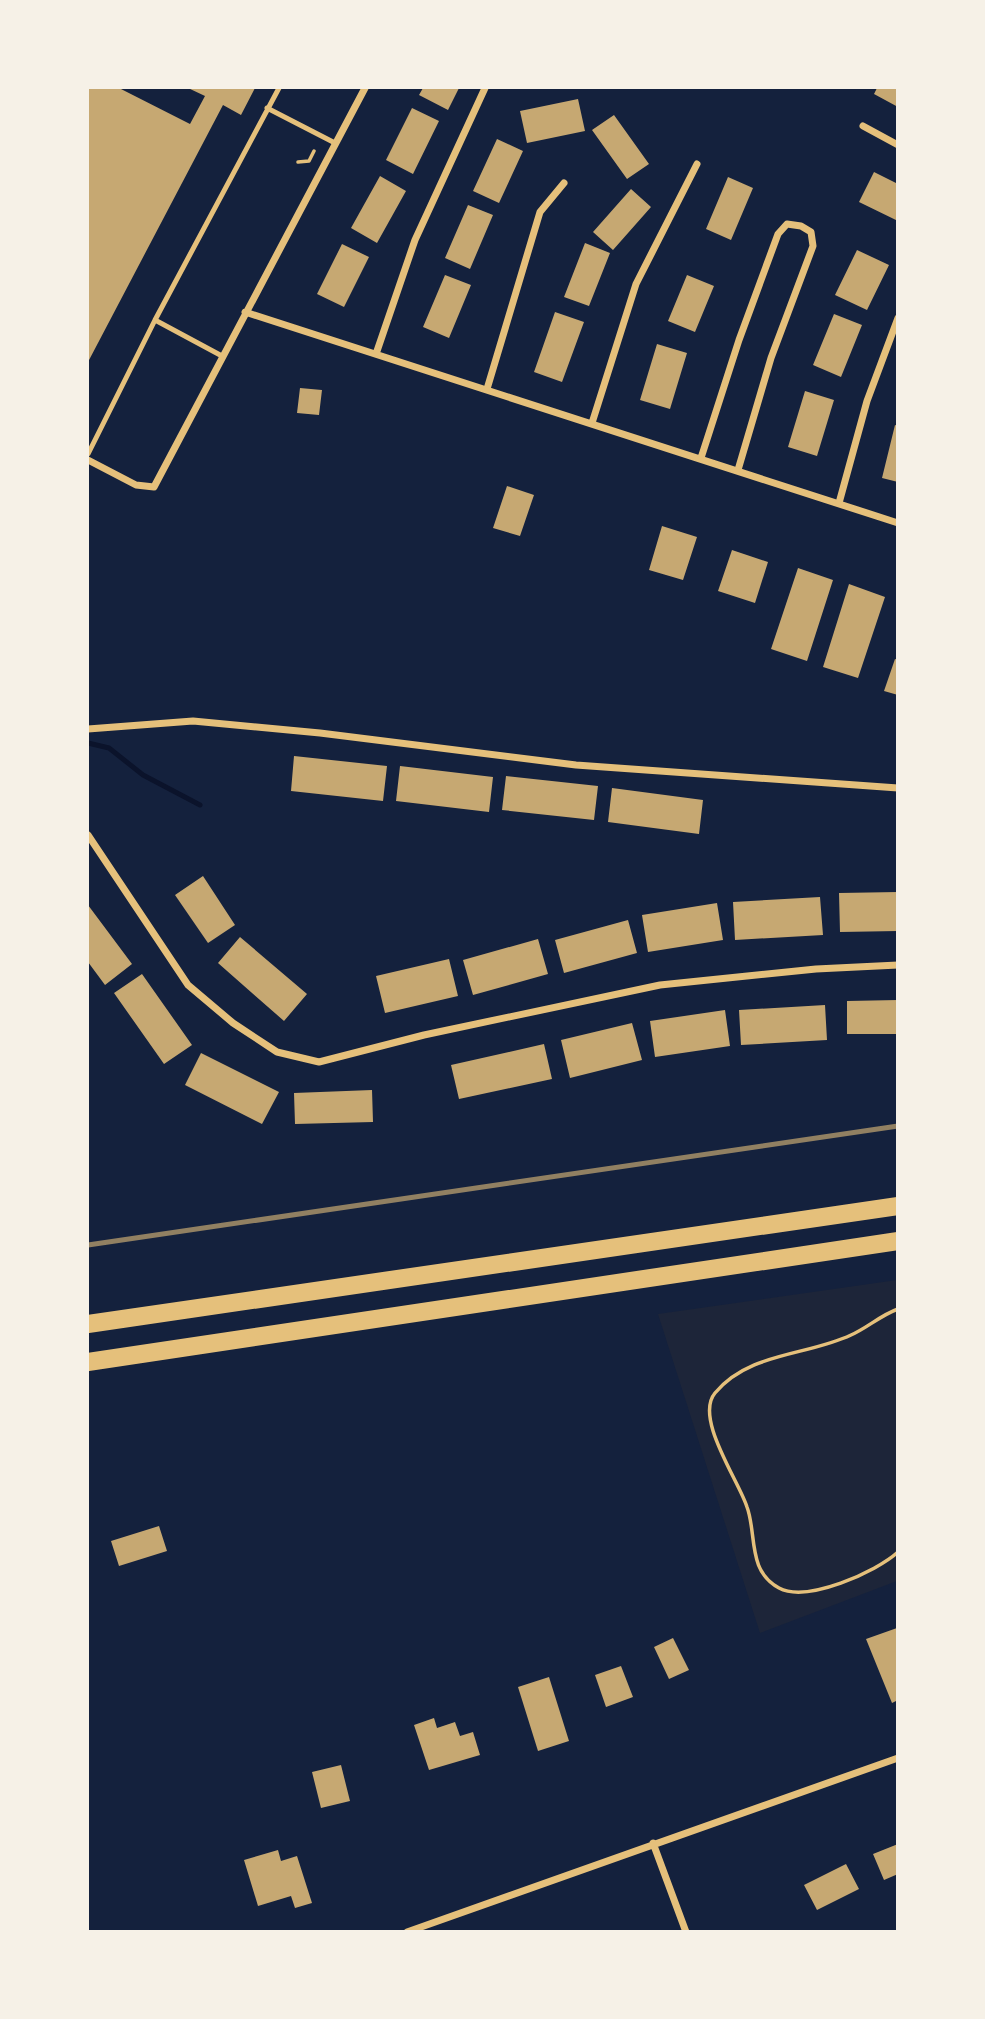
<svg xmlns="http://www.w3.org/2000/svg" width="985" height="2019" font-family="'Source Sans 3',sans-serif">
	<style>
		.green { fill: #1d2539 }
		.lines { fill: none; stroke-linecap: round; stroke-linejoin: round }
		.stream { stroke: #0b132b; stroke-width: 5 }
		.building { fill: #c6a872 }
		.path { stroke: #e5c07b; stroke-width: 3.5 }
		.service { stroke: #e5c07b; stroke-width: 5 }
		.minor { stroke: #e5c07b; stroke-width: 7 }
		.primary { stroke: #e5c07b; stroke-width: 18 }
		.rail { stroke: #918062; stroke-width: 5 }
	</style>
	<rect width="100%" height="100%" fill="#14213d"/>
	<path class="green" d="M 897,1280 L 897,1581 L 760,1633 L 658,1314 Z"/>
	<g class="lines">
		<path class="stream" d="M 88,743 L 109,748 L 143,775 L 200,805"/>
	</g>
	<path class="building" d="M 88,88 L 119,88 L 190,124 L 205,96 L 188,88 L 255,88 L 241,115 L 223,105 L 88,362 Z
		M 423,88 L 459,88 L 448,110 L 419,95 Z
		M 877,88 L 898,88 L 898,107 L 874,94 Z
		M 578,99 L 585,131 L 527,143 L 520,111 Z
		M 412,108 L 439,121 L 413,174 L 386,160 Z
		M 614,115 L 649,164 L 627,179 L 592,130 Z
		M 497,139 L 523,151 L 499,203 L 473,191 Z
		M 874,172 L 898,184 L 898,221 L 859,202 Z
		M 380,176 L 406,191 L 377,243 L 351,228 Z
		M 728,177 L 753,188 L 731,240 L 706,229 Z
		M 631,189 L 651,207 L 613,250 L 593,232 Z
		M 468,205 L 493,215 L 470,269 L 445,258 Z
		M 585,243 L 610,253 L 589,306 L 564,297 Z
		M 342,244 L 369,257 L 344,307 L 317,294 Z
		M 857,250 L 889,265 L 867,310 L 835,295 Z
		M 445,275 L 471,285 L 449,338 L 423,327 Z
		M 687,275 L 714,286 L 695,332 L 668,321 Z
		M 555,312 L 584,322 L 562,382 L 534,372 Z
		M 834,314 L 862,325 L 841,377 L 813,365 Z
		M 657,344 L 687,353 L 670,409 L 640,400 Z
		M 300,388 L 322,390 L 319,415 L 297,413 Z
		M 805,391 L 834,400 L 817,456 L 788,447 Z
		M 895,425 L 898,426 L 898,482 L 882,478 Z
		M 507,486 L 534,495 L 520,536 L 493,528 Z
		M 662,526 L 697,537 L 683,580 L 649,570 Z
		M 732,550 L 768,562 L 755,603 L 718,591 Z
		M 798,568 L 833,580 L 807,661 L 771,649 Z
		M 849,584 L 885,597 L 858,678 L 823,667 Z
		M 895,659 L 898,660 L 898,695 L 884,691 Z
		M 294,756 L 387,766 L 383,801 L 291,791 Z
		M 400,766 L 493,777 L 489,812 L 396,801 Z
		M 506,776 L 598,786 L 594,820 L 502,810 Z
		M 612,788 L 703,800 L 699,834 L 608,822 Z
		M 203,876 L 235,925 L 208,943 L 175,895 Z
		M 898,892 L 898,931 L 840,932 L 839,893 Z
		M 820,897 L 823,935 L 735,940 L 733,902 Z
		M 717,903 L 723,940 L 648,952 L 642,915 Z
		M 88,905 L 132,964 L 105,985 L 88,962 Z
		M 628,920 L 637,953 L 564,973 L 555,940 Z
		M 240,937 L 307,994 L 284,1021 L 218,963 Z
		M 538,939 L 548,974 L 473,995 L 463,960 Z
		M 449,959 L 458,996 L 385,1013 L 376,976 Z
		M 142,974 L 192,1045 L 164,1064 L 114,993 Z
		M 898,1000 L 898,1034 L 847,1034 L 847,1001 Z
		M 825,1005 L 827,1040 L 741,1045 L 739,1010 Z
		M 725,1010 L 730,1046 L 655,1057 L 650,1021 Z
		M 632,1023 L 642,1060 L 570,1078 L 561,1040 Z
		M 544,1044 L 552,1079 L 459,1099 L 451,1065 Z
		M 201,1053 L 279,1092 L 262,1124 L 185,1085 Z
		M 372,1090 L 373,1122 L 295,1124 L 294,1093 Z
		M 159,1526 L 167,1551 L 119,1566 L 111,1541 Z
		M 897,1628 L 898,1700 L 892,1703 L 866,1639 Z
		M 673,1638 L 689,1670 L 669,1679 L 654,1647 Z
		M 621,1666 L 633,1697 L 606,1707 L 595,1675 Z
		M 549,1677 L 569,1741 L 538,1751 L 518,1687 Z
		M 434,1718 L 437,1728 L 455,1722 L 460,1736 L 473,1732 L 480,1755 L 429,1770 L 414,1725 Z
		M 341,1765 L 350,1801 L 321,1808 L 312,1772 Z
		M 898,1844 L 898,1874 L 884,1880 L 873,1854 Z
		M 278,1850 L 281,1861 L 297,1856 L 312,1903 L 295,1908 L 291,1896 L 258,1906 L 244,1860 Z
		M 846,1864 L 859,1889 L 817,1910 L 804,1885 Z"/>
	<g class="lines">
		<path class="path" d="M 298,162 L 309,161 L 314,151
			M 898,1309 C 881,1315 867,1328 851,1335 C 807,1356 749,1352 715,1393 C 694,1418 739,1481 747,1507 C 757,1534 747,1571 779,1588 C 807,1603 876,1572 898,1552"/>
		<path class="service" d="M 267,108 L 335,143
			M 222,356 L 155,320 L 279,88
			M 88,454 L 155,320"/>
		<path class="minor" d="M 863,126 L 898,145
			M 245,312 L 898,523
			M 376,354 L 415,240 L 485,88
			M 487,389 L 540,212 L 564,183
			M 592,423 L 636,284 L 697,164
			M 701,458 L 739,340 L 778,234 L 787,224 L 801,226 L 811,232 L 813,246 L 771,358 L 738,470
			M 88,460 L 136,485 L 154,487 L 365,88
			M 839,503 L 867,401 L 898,318
			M 88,729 L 193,721 L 320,733 L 576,765 L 898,788
			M 88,835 L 188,985 L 233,1023 L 277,1052 L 319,1062 L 424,1035 L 660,985 L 816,969 L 898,965
			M 653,1843 L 686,1932
			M 407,1932 L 898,1758"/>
		<path class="primary" d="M 88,1324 L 898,1206
			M 88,1362 L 898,1241"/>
		<path class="rail" d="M 88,1245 L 898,1126"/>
	</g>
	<rect width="985" height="2019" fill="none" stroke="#f6f1e7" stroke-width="178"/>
</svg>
